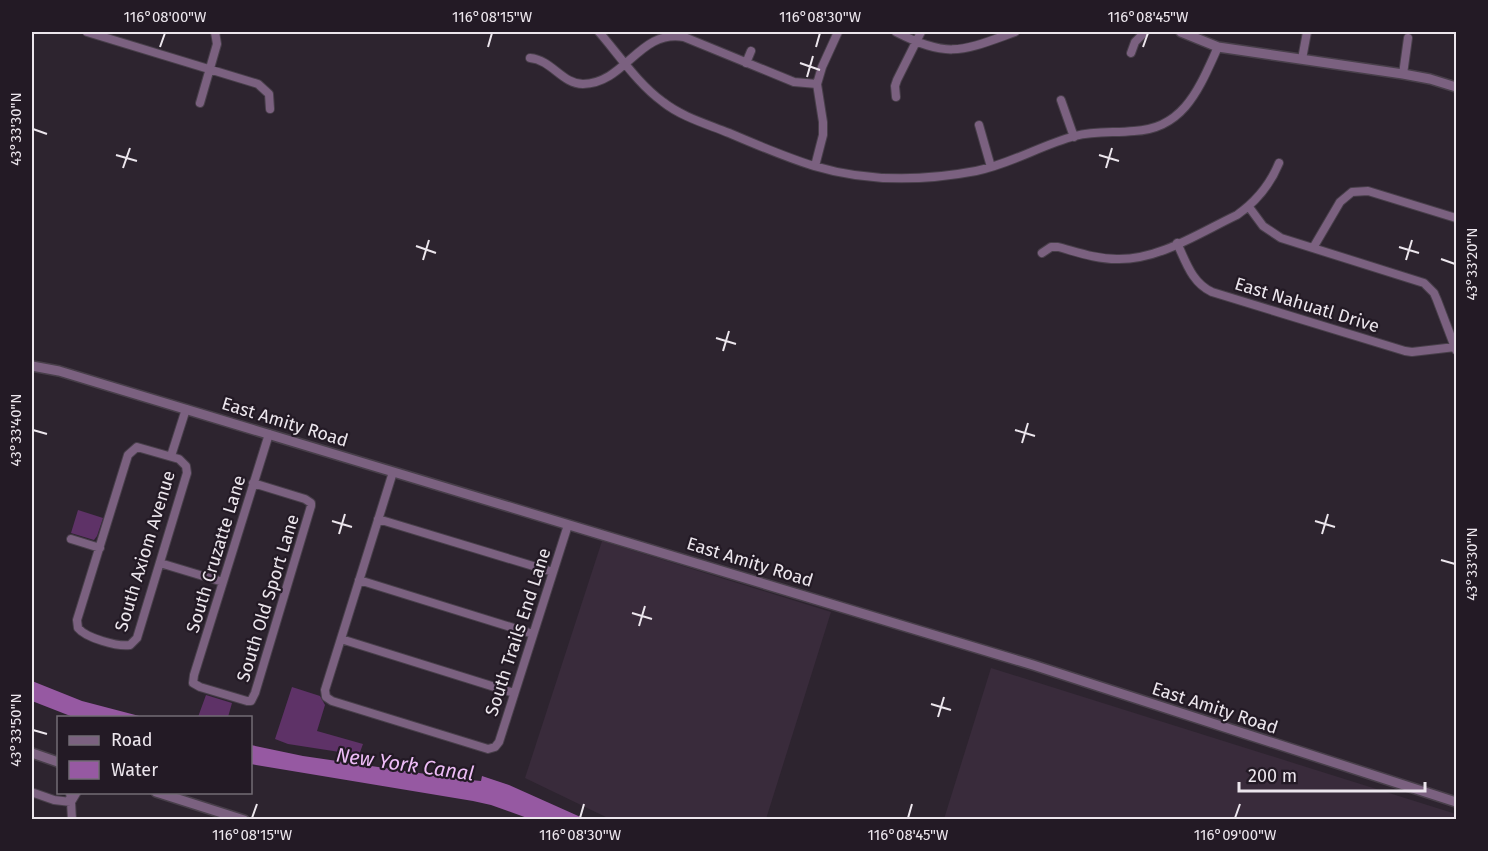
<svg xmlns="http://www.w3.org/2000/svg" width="1488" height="851" font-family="'Fira Sans',sans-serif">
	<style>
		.built { fill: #392b3b }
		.green { fill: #5e3267 }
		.water { fill: #9659a2 }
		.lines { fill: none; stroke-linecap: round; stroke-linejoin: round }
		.minor-casing { stroke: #483f4a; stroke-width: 10 }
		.tertiary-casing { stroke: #483f4a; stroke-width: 12 }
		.minor { stroke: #7b6180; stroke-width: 8 }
		.tertiary { stroke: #7b6180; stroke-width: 9 }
		.ticks { fill: none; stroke: #ece6ed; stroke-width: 2 }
		.labels { text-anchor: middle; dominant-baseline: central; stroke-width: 4.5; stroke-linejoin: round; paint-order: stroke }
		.street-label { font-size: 18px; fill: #ece6ed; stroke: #231a25 }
		.water-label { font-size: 20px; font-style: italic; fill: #eebdf7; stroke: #231a25 }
		.neatline { fill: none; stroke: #ece6ed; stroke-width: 2 }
		.ticks-label { font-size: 15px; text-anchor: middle; fill: #ece6ed }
	</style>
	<rect width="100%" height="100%" fill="#2d242f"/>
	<path class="built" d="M 602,541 L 831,612 L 766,819 L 610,819 L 525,778 Z
		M 991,668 L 1456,814 L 1456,819 L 944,819 Z"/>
	<path class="green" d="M 78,510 L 103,518 L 97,536 L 94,540 L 71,533 Z
		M 292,687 L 320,696 L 325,705 L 317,731 L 363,744 L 359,755 L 288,744 L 275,739 Z
		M 206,695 L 232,703 L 228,717 L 198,717 Z"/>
	<path class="water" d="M 32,681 L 82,701 L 143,717 L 73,717 L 32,701 Z
		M 251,745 L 303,756 L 460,779 L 481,781 L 482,776 L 509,785 L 585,819 L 530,819 L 491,805 L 473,801 L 256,765 L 251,764 Z"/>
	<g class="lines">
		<g class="minor-casing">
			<path id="minor" d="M 87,32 L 258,84 L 269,94 L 270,109
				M 599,32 C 619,55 638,84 663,102 C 682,117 707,124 729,133 C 757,145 785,157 814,166 C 867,182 923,181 976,171 C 1011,164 1041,145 1075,136 C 1095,131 1114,133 1134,131 C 1185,129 1200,86 1218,47
				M 896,32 C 949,59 962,51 1015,32
				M 1131,53 L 1135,42 L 1145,32
				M 530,58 C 552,60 562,84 583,84 C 626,83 639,29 684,37 L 794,82 L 817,84
				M 1302,59 L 1307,32
				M 746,63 L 751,51
				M 1403,74 L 1408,38
				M 896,97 L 895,86 L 897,80 L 921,32
				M 1061,100 L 1074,137
				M 200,103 L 217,44 L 215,32
				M 979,125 L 991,167
				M 815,166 L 823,135 L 823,122 L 817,84 L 822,67 L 838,32
				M 1249,207 L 1263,226 L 1281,238 L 1424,283 L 1434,293 L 1437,300 L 1456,350
				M 1177,243 C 1186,262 1192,283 1212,292 L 1405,351 L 1412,352 L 1455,347
				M 1313,248 L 1340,202 L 1352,192 L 1368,191 L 1456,218
				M 1042,253 L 1051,247 L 1058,247 C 1077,252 1096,259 1117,259 C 1159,260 1199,233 1237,215 C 1257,201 1270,185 1279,163
				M 137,447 L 179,459 L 186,466 L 187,473 L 137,638 L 130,645 C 118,647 86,638 78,628 L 77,620 L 128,455 Z
				M 171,456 L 186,409
				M 393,472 L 325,690 L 326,697 L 332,701 L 488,749 L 495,747 L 499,742 L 568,525
				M 253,483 L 305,499 L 311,503 L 311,506 L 255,693 L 251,701 L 247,701 L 200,687 L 193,683 L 194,675 L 269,434
				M 378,519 L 553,572
				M 71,539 L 100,548
				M 160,563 L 223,582
				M 359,580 L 533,634
				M 341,639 L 514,693
				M 70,792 L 71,802 L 77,792
				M 34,793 L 54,800 L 71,802 L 72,820"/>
		</g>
		<g class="tertiary-casing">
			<path id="tertiary" d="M 1181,32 L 1218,47 L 1403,74 L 1430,79 L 1456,87
				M 32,366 L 59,371 L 1033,665 L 1456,802
				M 32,753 L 58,762
				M 156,792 L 244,820"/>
		</g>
		<use href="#minor" class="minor"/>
		<use href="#tertiary" class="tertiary"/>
	</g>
	<path class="ticks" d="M 160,47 L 165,33M 488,47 L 492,33M 816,47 L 820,33M 1143,47 L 1148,33M 800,63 L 820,70M 807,77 L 813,56M 33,129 L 47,134M 116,155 L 137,161M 1099,155 L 1119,161M 123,168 L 130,148M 1106,168 L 1112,148M 416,246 L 436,253M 1399,247 L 1419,253M 1441,259 L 1455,264M 423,260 L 429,240M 1406,260 L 1412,240M 716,338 L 736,344M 723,351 L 729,331M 33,430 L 47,434M 1015,430 L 1035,436M 1022,443 L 1028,423M 332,521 L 352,527M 1315,521 L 1335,527M 339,534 L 345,514M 1322,534 L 1328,514M 1441,560 L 1455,564M 632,613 L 652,619M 639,626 L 645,606M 931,704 L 951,710M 938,717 L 944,697M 33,730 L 47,734M 252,818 L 257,804M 580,818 L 584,804M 908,818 L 912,804M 1235,818 L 1240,804"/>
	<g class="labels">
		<g class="street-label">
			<text transform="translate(1307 305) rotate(17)">East Nahuatl Drive</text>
			<text transform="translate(285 422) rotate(17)">East Amity Road</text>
			<text transform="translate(145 551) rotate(-73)">South Axiom Avenue</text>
			<text transform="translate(216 554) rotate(-73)">South Cruzatte Lane</text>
			<text transform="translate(750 562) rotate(17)">East Amity Road</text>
			<text transform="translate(268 598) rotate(-73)">South Old Sport Lane</text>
			<text transform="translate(518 632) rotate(-72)">South Trails End Lane</text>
			<text transform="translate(1215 708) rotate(18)">East Amity Road</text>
		</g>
		<g class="water-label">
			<text transform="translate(405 764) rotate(8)">New York Canal</text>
		</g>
	</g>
	<rect width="1488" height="851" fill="none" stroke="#231a25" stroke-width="66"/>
	<rect x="57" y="716" width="195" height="78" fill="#231a25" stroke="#736c75" stroke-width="1.5"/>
	<rect x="69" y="736" width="30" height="9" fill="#7b6180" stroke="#736c75" stroke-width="1.5"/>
	<text x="111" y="746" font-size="18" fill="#ece6ed">Road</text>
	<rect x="69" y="761" width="30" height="18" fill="#9659a2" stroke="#736c75" stroke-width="1.5"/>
	<text x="111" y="776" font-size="18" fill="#ece6ed">Water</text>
	<path d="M1239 782v9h186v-9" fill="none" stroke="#ece6ed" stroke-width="3"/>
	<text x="1248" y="782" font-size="18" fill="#ece6ed" stroke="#231a25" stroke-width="4.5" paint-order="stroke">200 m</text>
	<rect x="33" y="33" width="1422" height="785" class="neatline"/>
	<g class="ticks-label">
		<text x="165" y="22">116°08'00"W</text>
		<text x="492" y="22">116°08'15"W</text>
		<text x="820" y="22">116°08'30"W</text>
		<text x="1148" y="22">116°08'45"W</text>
		<text transform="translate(16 129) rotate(-90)" y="5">43°33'30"N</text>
		<text transform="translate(1472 264) rotate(-90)" y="5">43°33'20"N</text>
		<text transform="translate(16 430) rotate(-90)" y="5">43°33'40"N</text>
		<text transform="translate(1472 564) rotate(-90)" y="5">43°33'30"N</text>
		<text transform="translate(16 730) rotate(-90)" y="5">43°33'50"N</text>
		<text x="252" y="840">116°08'15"W</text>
		<text x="580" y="840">116°08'30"W</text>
		<text x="908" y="840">116°08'45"W</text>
		<text x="1235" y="840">116°09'00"W</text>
	</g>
</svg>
